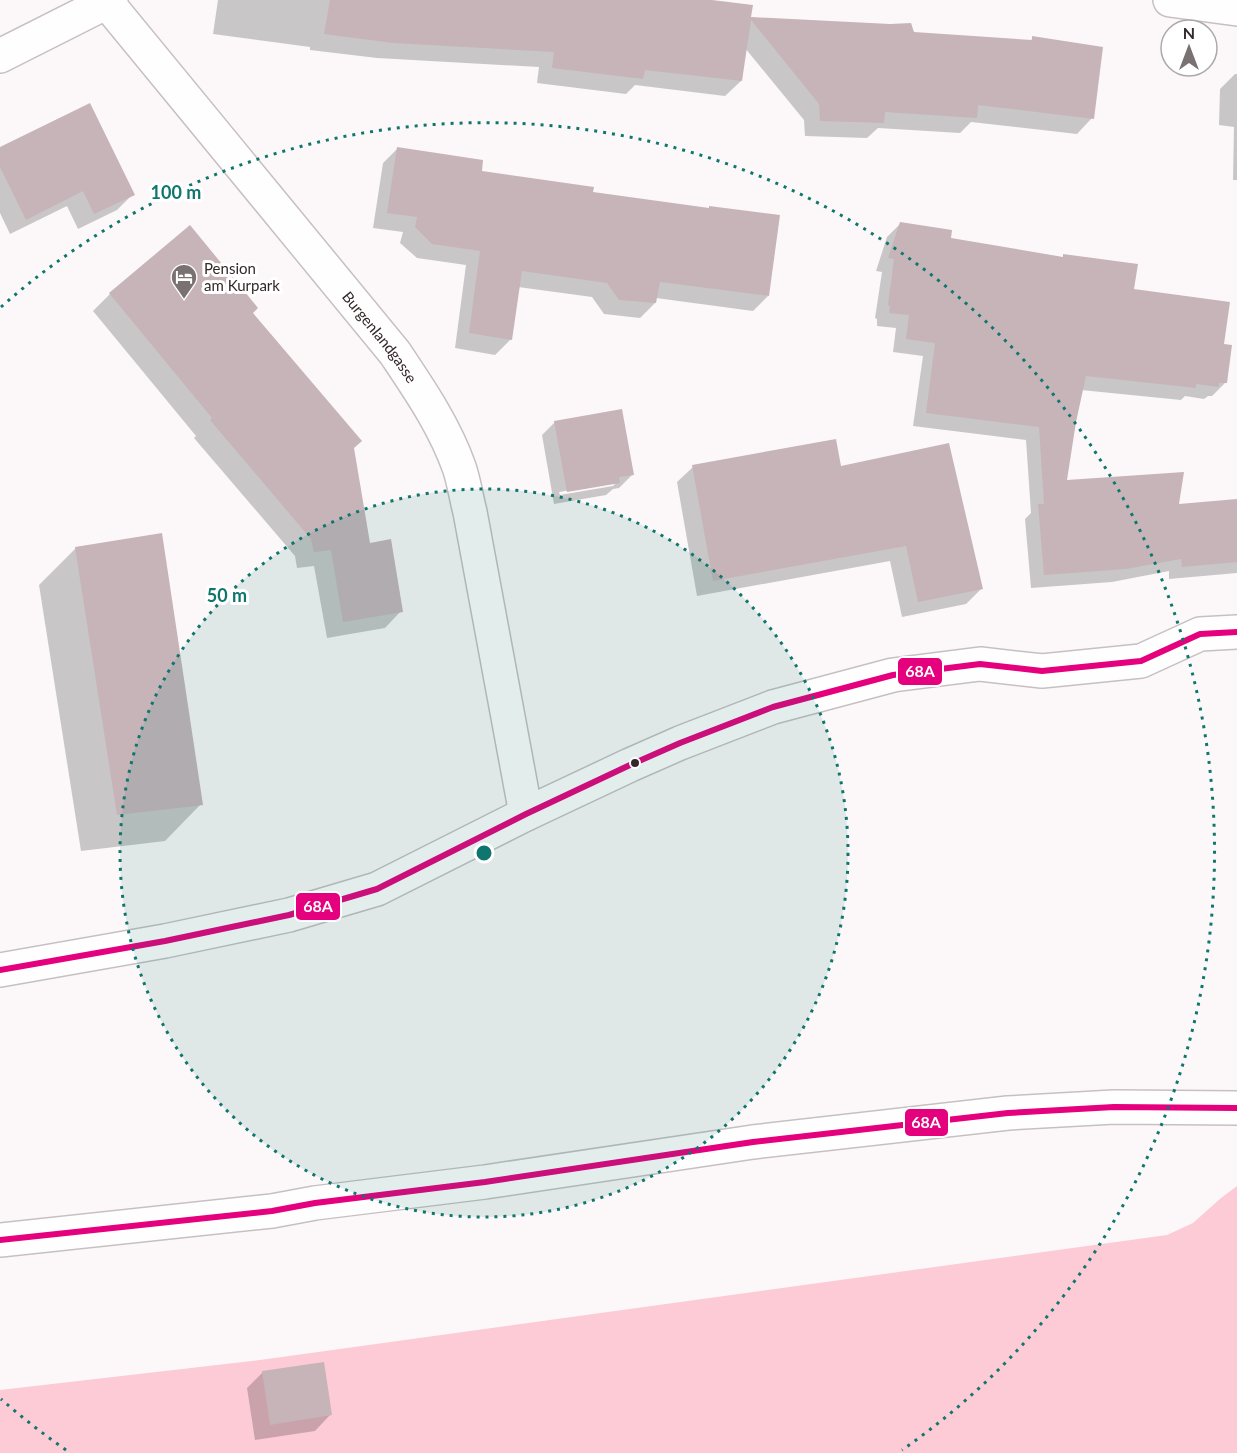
<svg xmlns="http://www.w3.org/2000/svg" width="1237" height="1453" font-family="Lato,sans-serif">
	<style>
		.forest { fill: #fccbd6 }
		.shadow { fill: #0003; fill-rule: evenodd }
		.building { fill: #c6b4b9 }
		.lines { fill: none; stroke-linecap: round; stroke-linejoin: round }
		.minor-casing { stroke: #c7c0c2; stroke-width: 36 }
		.minor { stroke: #fffefe; stroke-width: 33 }
		.bus-1-casing { stroke: #fff; stroke-width: 10 }
		.bus-1 { stroke: #e5007d; stroke-width: 6 }
		.ring { fill: none; stroke: #0f766e; stroke-width: 3; stroke-dasharray: 3 6 }
		.bus-dot { fill: #33282a; stroke: #fff; stroke-width: 2 }
		.labels { text-anchor: middle; dominant-baseline: central; stroke-width: 6; stroke-linejoin: round; paint-order: stroke }
		.poi-label { font-size: 15px; fill: #33282a; stroke: #fff; text-anchor: start }
		.street-label { font-size: 15px; fill: #33282a; stroke: #fff }
		.centre { fill: #0f766e; stroke: #fff; stroke-width: 3 }
		.ring-label { font-size: 18px; text-anchor: middle; font-weight: bold; fill: #0f766e; stroke: #fff; stroke-width: 6; stroke-linejoin: round; paint-order: stroke }
		.line-badge { stroke: #fff; stroke-width: 2 }
		.badge-label { font-size: 16px; text-anchor: middle; font-weight: bold; fill: #fff }
	</style>
	<rect width="100%" height="100%" fill="#fcf8f9"/>
	<path class="forest" d="M 1237,1186 L 1237,1453 L 0,1453 L 0,1390 L 260,1360 L 1167,1235 L 1193,1223 L 1221,1198 Z"/>
	<path class="shadow" d="M 218,0 L 701,0 L 749,19 L 913,33 L 1029,42 L 1033,38 L 1092,118 L 1077,134 L 971,122 L 960,133 L 878,128 L 867,138 L 805,136 L 804,120 L 745,48 L 741,81 L 725,96 L 635,85 L 626,94 L 537,83 L 539,67 L 377,58 L 310,50 L 310,47 L 213,34 Z
		M 1235,74 L 1237,74 L 1237,180 L 1233,180 L 1234,127 L 1219,125 L 1220,89 Z
		M 398,148 L 480,172 L 591,193 L 768,296 L 753,311 L 656,298 L 655,303 L 640,318 L 604,314 L 592,297 L 518,287 L 510,340 L 495,355 L 455,348 L 466,265 L 417,258 L 400,243 L 403,232 L 373,228 L 383,163 Z
		M 0,149 L 133,194 L 117,210 L 78,229 L 67,206 L 10,234 L 0,213 Z
		M 900,224 L 949,240 L 1061,258 L 1064,256 L 1133,290 L 1223,345 L 1225,383 L 1212,396 L 1208,396 L 1204,399 L 1185,396 L 1181,400 L 1081,390 L 1065,482 L 1177,506 L 1237,500 L 1237,573 L 1169,579 L 1169,571 L 1112,582 L 1031,588 L 1025,519 L 1031,513 L 1026,440 L 913,426 L 923,356 L 893,352 L 896,328 L 877,326 L 877,319 L 875,318 L 882,272 L 876,271 L 887,237 Z
		M 110,294 L 251,313 L 401,611 L 385,628 L 327,638 L 314,566 L 297,568 L 295,556 L 194,438 L 196,436 L 93,311 Z
		M 555,422 L 632,475 L 619,488 L 613,489 L 606,495 L 554,504 L 542,435 ZM 617,482 L 613,486 L 560,495 L 559,492 Z
		M 693,467 L 840,468 L 981,589 L 966,604 L 902,617 L 890,561 L 697,596 L 677,482 Z
		M 76,548 L 201,804 L 165,841 L 81,851 L 39,585 Z
		M 263,1372 L 330,1415 L 315,1431 L 255,1440 L 247,1388 Z"/>
	<path class="building" d="M 330,0 L 712,0 L 753,5 L 751,17 L 890,24 L 911,23 L 914,32 L 1032,40 L 1032,36 L 1103,47 L 1094,119 L 978,105 L 977,118 L 885,112 L 884,123 L 820,121 L 819,104 L 751,20 L 742,81 L 645,70 L 643,79 L 552,68 L 554,52 L 393,43 L 324,34 Z
		M 90,103 L 135,195 L 94,214 L 83,191 L 26,220 L 0,167 L 0,147 Z
		M 397,147 L 483,160 L 482,171 L 594,187 L 593,192 L 709,208 L 709,206 L 780,215 L 769,296 L 660,282 L 656,303 L 619,300 L 607,283 L 522,271 L 512,340 L 469,333 L 480,251 L 432,244 L 415,227 L 417,217 L 387,213 Z
		M 900,222 L 952,230 L 951,238 L 1063,257 L 1063,254 L 1138,264 L 1134,289 L 1230,302 L 1224,344 L 1232,345 L 1227,383 L 1219,383 L 1219,387 L 1196,384 L 1196,388 L 1086,376 L 1076,422 L 1067,480 L 1184,472 L 1179,504 L 1237,499 L 1237,562 L 1182,567 L 1181,559 L 1126,569 L 1044,575 L 1038,504 L 1044,504 L 1039,427 L 926,413 L 935,343 L 906,339 L 909,315 L 889,313 L 890,306 L 888,305 L 894,259 L 888,258 Z
		M 190,225 L 258,308 L 253,313 L 362,441 L 354,448 L 370,543 L 391,539 L 403,612 L 343,622 L 331,550 L 314,552 L 311,539 L 210,420 L 212,418 L 109,293 Z
		M 622,409 L 634,475 L 619,477 L 620,483 L 567,492 L 554,421 Z
		M 836,439 L 841,466 L 949,443 L 983,589 L 918,602 L 906,546 L 713,581 L 692,465 Z
		M 162,533 L 203,805 L 117,815 L 75,547 Z
		M 324,1362 L 332,1415 L 270,1425 L 262,1371 Z"/>
	<g class="lines">
		<g class="minor-casing">
			<g id="minor">
				<path id="s1" d="M 105,0 L 395,353 C 419,389 444,425 459,467 C 464,481 466,497 470,512 L 526,814"/>
				<path d="M 1170,0 L 1237,9"/>
				<path d="M 0,56 L 111,0"/>
				<path d="M 0,970 L 165,941 L 289,915 L 377,889 L 526,814 L 630,765 L 680,743 L 773,707 L 893,675 L 980,664 L 1042,671 L 1141,661 L 1200,634 L 1237,632"/>
				<path d="M 0,1240 L 272,1211 L 315,1203 L 485,1182 L 753,1142 L 1008,1113 L 1114,1107 L 1237,1108"/>
			</g>
		</g>
		<use href="#minor" class="minor"/>
		<g class="bus-1-casing">
			<path id="bus-1" d="M 0,970 L 165,941 L 289,915 L 377,889 L 526,814 L 630,765 L 680,743 L 773,707 L 893,675 L 980,664 L 1042,671 L 1141,661 L 1200,634 L 1237,632
				M 0,1240 L 272,1211 L 315,1203 L 485,1182 L 753,1142 L 1008,1113 L 1114,1107 L 1237,1108"/>
		</g>
		<use href="#bus-1" class="bus-1"/>
	</g>
	<circle cx="484" cy="853" r="364" fill="#0f766e" fill-opacity=".12"/>
	<g class="ring">
		<circle cx="484" cy="853" r="364"/>
		<path d="M66 1450A729 729 0 0 1 1 1399M1 307A729 729 0 1 1 902 1450"/>
	</g>
	<defs>
		<g id="hotel-pin" transform="scale(1.35)"><path d="M0 17L-7.5 6A9.5 9.5 0 1 1 7.5 6Z" fill="#797172" stroke="#fff"/><path d="M-6-4.5h1.5V1H6V5H4.5V3h-9V5H-6ZM-4 0a1.8 1.8 0 1 1 3.6 0ZM.5 0V-2.5h3Q6-2.5 6 0Z" fill="#fff"/></g>
	</defs>
	<g fill-rule="evenodd">
		<use href="#hotel-pin" x="184" y="277"/>
	</g>
	<circle class="bus-dot" cx="635" cy="763" r="5"/>
	<g class="labels">
		<g class="poi-label">
			<text x="204" y="268">Pension<tspan x="204" dy="17">am Kurpark</tspan></text>
		</g>
		<g class="street-label">
			<text stroke="none"><textPath href="#s1" startOffset="435">Burgenlandgasse</textPath></text>
		</g>
	</g>
	<circle cx="484" cy="853" r="9" class="centre"/>
	<g class="ring-label">
		<text x="176" y="199">100 m</text>
		<text x="227" y="602">50 m</text>
	</g>
	<g class="line-badge">
		<rect x="897" y="657" width="46" height="29" rx="6" fill="#e5007d"/>
		<rect x="295" y="892" width="46" height="29" rx="6" fill="#e5007d"/>
		<rect x="904" y="1108" width="45" height="29" rx="6" fill="#e5007d"/>
	</g>
	<g class="badge-label">
		<text x="920" y="677">68A</text>
		<text x="318" y="912">68A</text>
		<text x="926" y="1128">68A</text>
	</g>
	<g transform="translate(1189 48)"><circle r="28" fill="#ffffff" stroke="#ada9aa" stroke-width="1.5"/>
	<path d="M0-4.5L10 22L0 15L-10 22Z" fill="#797172"/>
	<text y="-9" font-size="16" font-weight="bold" text-anchor="middle" fill="#33282a">N</text>
	</g>
</svg>
